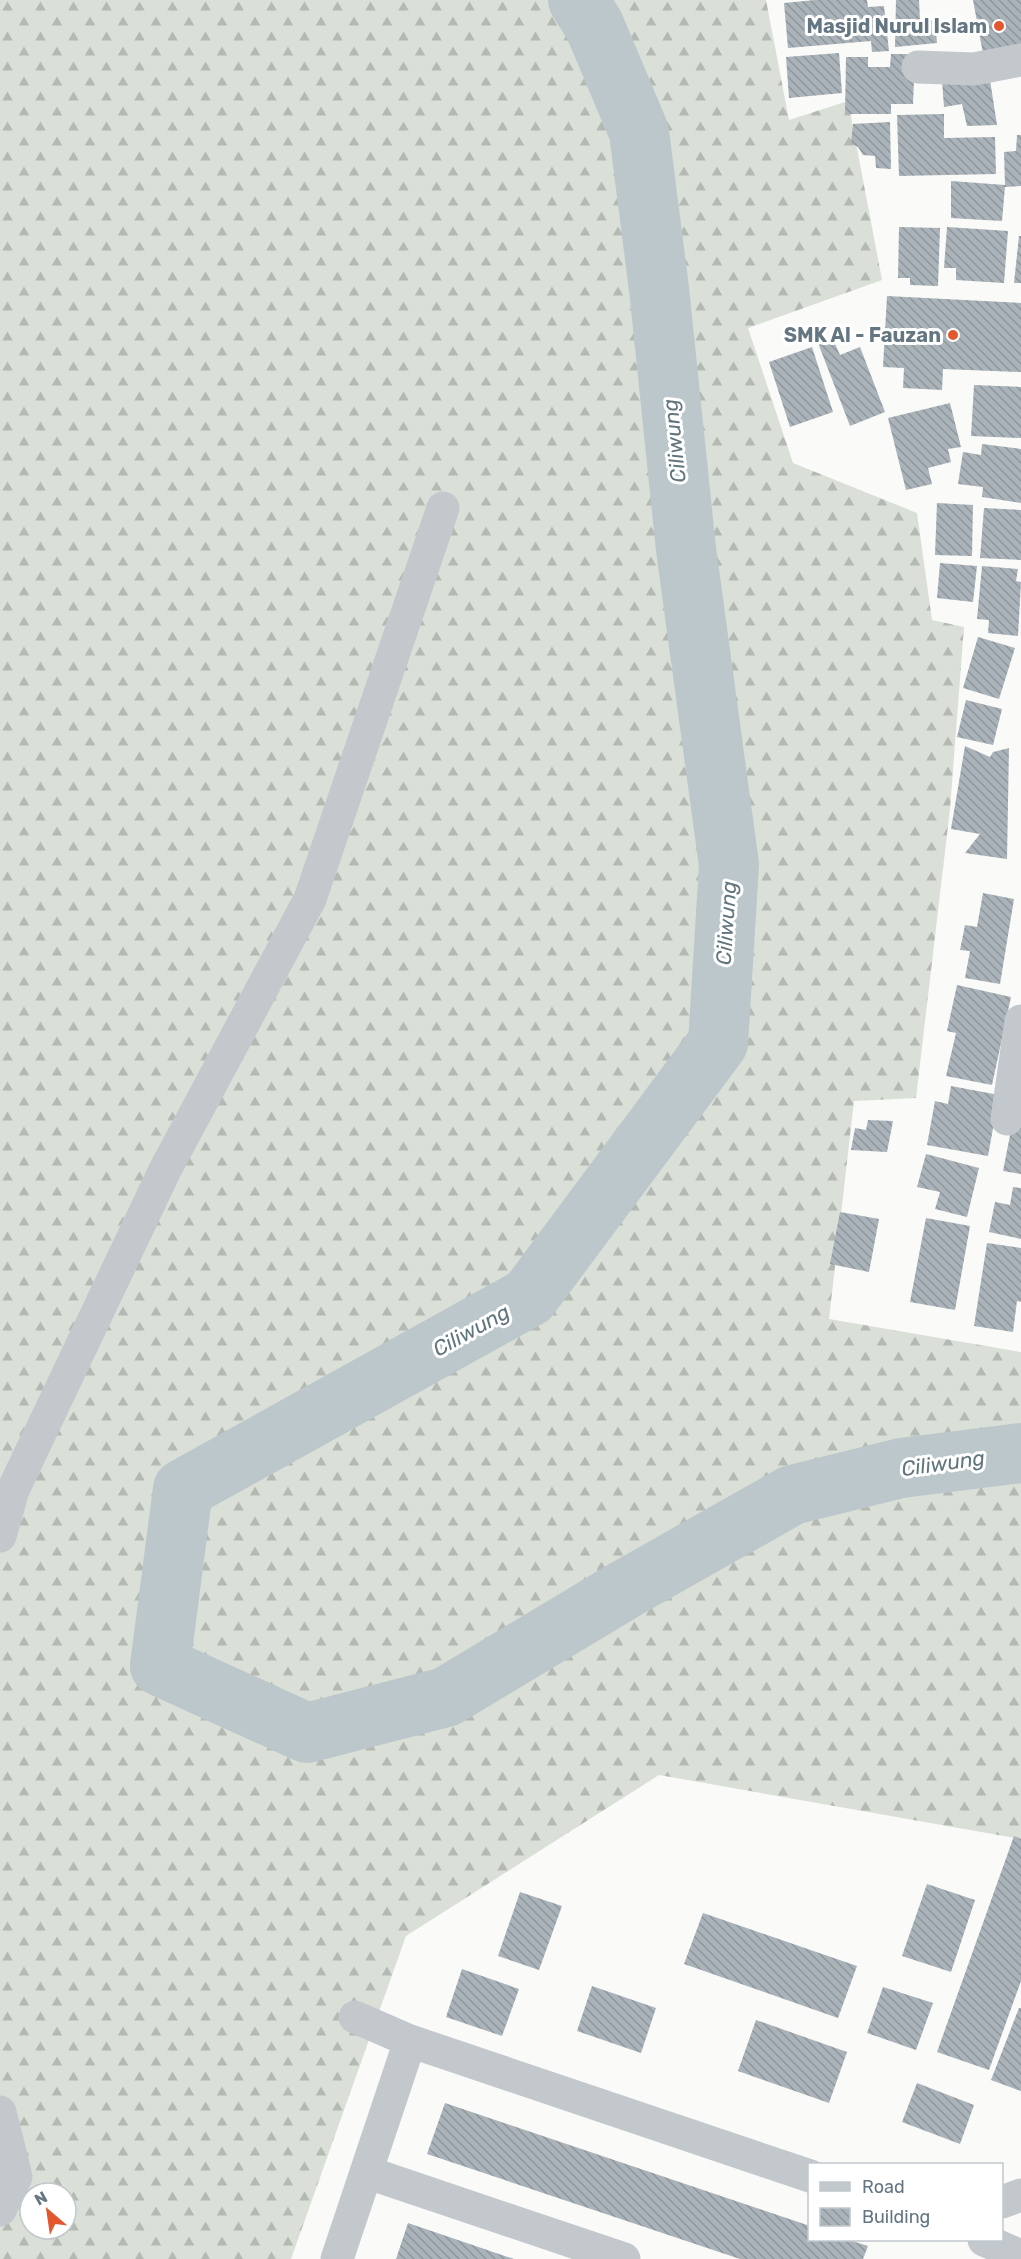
<svg xmlns="http://www.w3.org/2000/svg" width="1021" height="2259" font-family="Rubik,sans-serif">
	<style>
		.forest { fill: url(#forest-firs); fill-rule: evenodd }
		.lines { fill: none; stroke-linecap: round; stroke-linejoin: round }
		.river { stroke: #bbc7cb; stroke-width: 60 }
		.building { fill: url(#building-back-hatch) }
		.minor { stroke: #c3c8cc; stroke-width: 33 }
		.poi-dot { fill: #e4572e; stroke: #fff; stroke-width: 2 }
		.labels { text-anchor: middle; dominant-baseline: central; stroke-width: 6; stroke-linejoin: round; paint-order: stroke }
		.poi-label { font-size: 20px; font-weight: bold; fill: #657683; stroke: #fff; text-anchor: end }
		.water-label { font-size: 21px; font-style: italic; fill: #60757c; stroke: #fff }
	</style>
	<defs>
		<pattern id="forest-firs" width="22" height="20" patternUnits="userSpaceOnUse" patternTransform="scale(1.5)"><rect width="22" height="20" fill="#dadfd7"/><path d="M5 1l3.5 6h-7zM16 11l3.5 6h-7z" fill="#b4b9b4"/></pattern>
		<pattern id="building-back-hatch" width="6" height="6" patternUnits="userSpaceOnUse" patternTransform="scale(1.5)"><rect width="6" height="6" fill="#aab3b9"/><path d="M-1 5l2 2M0 0l6 6M5-1l2 2" fill="none" stroke="#8e969c"/></pattern>
	</defs>
	<rect width="100%" height="100%" fill="#fafaf8"/>
	<path class="forest" d="M 0,0 L 766,0 L 789,120 L 848,101 L 882,280 L 748,328 L 793,463 L 917,513 L 932,620 L 964,627 L 950,809 L 916,1098 L 854,1101 L 829,1319 L 1021,1352 L 1021,1839 L 659,1775 L 406,1936 L 291,2259 L 0,2259 ZM 30,2193 L 66,2193 L 66,2229 L 30,2229 Z"/>
	<g class="lines">
		<path class="river" d="M 578,0 L 594,25 L 639,132 L 659,289 L 686,549 L 729,865 L 718,1043 L 529,1297 L 183,1489 L 160,1666 L 307,1733 L 446,1697 L 626,1589 L 792,1495 L 901,1468 L 1021,1453"/>
	</g>
	<path class="building" d="M 815,0 L 867,0 L 868,7 L 884,6 L 889,51 L 872,52 L 871,41 L 788,48 L 784,3 Z
		M 896,0 L 919,0 L 920,21 L 935,20 L 937,43 L 895,47 Z
		M 973,0 L 1021,0 L 1021,52 L 984,59 Z
		M 839,53 L 842,93 L 789,98 L 786,57 Z
		M 891,54 L 915,54 L 913,104 L 891,104 L 891,114 L 845,114 L 846,57 L 868,57 L 868,67 L 890,67 Z
		M 990,80 L 997,125 L 967,126 L 962,104 L 944,107 L 942,81 Z
		M 944,114 L 944,138 L 995,137 L 996,174 L 899,176 L 897,115 Z
		M 890,122 L 891,169 L 876,168 L 875,156 L 863,155 L 858,147 L 851,143 L 853,124 Z
		M 1017,135 L 1021,135 L 1021,186 L 1005,187 L 1002,221 L 951,218 L 951,181 L 1005,185 L 1004,152 L 1016,151 Z
		M 899,227 L 940,228 L 938,286 L 910,285 L 910,278 L 898,278 Z
		M 947,227 L 1008,231 L 1004,283 L 956,280 L 956,268 L 944,268 Z
		M 1019,236 L 1021,236 L 1021,283 L 1014,283 Z
		M 887,296 L 1021,303 L 1021,372 L 943,369 L 942,390 L 903,388 L 904,368 L 883,367 Z
		M 832,337 L 840,355 L 860,347 L 885,412 L 850,426 L 818,343 Z
		M 812,347 L 833,412 L 790,427 L 769,362 Z
		M 974,385 L 1021,387 L 1021,438 L 971,436 Z
		M 950,403 L 961,447 L 948,449 L 951,462 L 928,468 L 932,484 L 906,490 L 888,418 Z
		M 982,444 L 1021,449 L 1021,503 L 982,497 L 983,487 L 958,484 L 963,452 L 981,455 Z
		M 937,503 L 973,505 L 972,556 L 935,555 Z
		M 984,508 L 1021,510 L 1021,560 L 980,558 Z
		M 940,563 L 977,566 L 973,602 L 937,598 Z
		M 982,566 L 1018,569 L 1016,581 L 1021,582 L 1018,636 L 988,633 L 989,620 L 977,619 Z
		M 978,637 L 1015,648 L 999,699 L 963,688 Z
		M 966,700 L 1002,709 L 993,745 L 957,737 Z
		M 965,746 L 990,757 L 993,752 L 1009,748 L 1007,859 L 965,853 L 980,834 L 951,829 Z
		M 983,893 L 1014,899 L 1000,984 L 965,978 L 970,951 L 960,950 L 965,925 L 977,927 Z
		M 957,985 L 1011,997 L 992,1085 L 946,1076 L 956,1033 L 947,1031 Z
		M 951,1086 L 999,1095 L 988,1156 L 927,1145 L 935,1101 L 948,1104 Z
		M 868,1120 L 893,1121 L 887,1152 L 851,1150 L 855,1128 L 866,1130 Z
		M 1012,1125 L 1021,1127 L 1021,1174 L 1003,1171 Z
		M 926,1154 L 979,1168 L 967,1217 L 935,1209 L 940,1192 L 917,1187 Z
		M 1013,1187 L 1021,1188 L 1021,1239 L 989,1232 L 995,1202 L 1010,1205 Z
		M 840,1212 L 879,1219 L 869,1272 L 830,1264 Z
		M 926,1218 L 970,1226 L 955,1310 L 910,1302 Z
		M 987,1243 L 1021,1248 L 1021,1302 L 1017,1301 L 1013,1332 L 974,1326 Z
		M 1014,1836 L 1021,1839 L 1021,1981 L 989,2070 L 937,2052 Z
		M 927,1884 L 975,1900 L 951,1972 L 902,1956 Z
		M 520,1892 L 562,1906 L 539,1970 L 498,1956 Z
		M 703,1913 L 857,1966 L 838,2018 L 684,1964 Z
		M 462,1969 L 519,1989 L 502,2036 L 446,2017 Z
		M 592,1986 L 656,2008 L 641,2053 L 577,2031 Z
		M 883,1987 L 933,2003 L 916,2050 L 867,2033 Z
		M 1019,2008 L 1021,2008 L 1021,2091 L 991,2080 Z
		M 756,2020 L 847,2052 L 829,2103 L 738,2071 Z
		M 917,2083 L 974,2105 L 960,2144 L 902,2122 Z
		M 445,2103 L 810,2226 L 810,2240 L 849,2240 L 868,2246 L 863,2259 L 740,2259 L 427,2154 Z
		M 408,2223 L 514,2259 L 396,2259 Z"/>
	<g class="lines">
		<path class="minor" d="M 918,67 L 974,69 L 1021,60
			M 1007,1119 L 1021,1021
			M 0,1536 L 13,1490 L 165,1170 L 310,899 L 443,508
			M 355,2017 L 410,2041 L 810,2176
			M 0,2112 L 16,2177 L 0,2210
			M 366,2172 L 624,2259
			M 1002,2202 L 1021,2195
			M 984,2240 L 1021,2256
			M 337,2259 L 410,2041"/>
	</g>
	<g class="poi-dot">
		<circle cx="999" cy="26" r="6"/>
		<circle cx="953" cy="335" r="6"/>
	</g>
	<g class="labels">
		<g class="poi-label">
			<text x="987" y="26">Masjid Nurul Islam</text>
			<text x="941" y="335">SMK Al - Fauzan</text>
		</g>
		<g class="water-label">
			<text transform="translate(674 441) rotate(-96)">Ciliwung</text>
			<text transform="translate(726 923) rotate(-86)">Ciliwung</text>
			<text transform="translate(471 1330) rotate(-29)">Ciliwung</text>
			<text transform="translate(943 1463) rotate(-8)">Ciliwung</text>
		</g>
	</g>
	<rect x="808" y="2163" width="195" height="78" fill="#ffffff" stroke="#c1c8cd" stroke-width="1.5"/>
	<rect x="820" y="2182" width="30" height="9" fill="#c3c8cc" stroke="#c1c8cd" stroke-width="1.5"/>
	<text x="862" y="2193" font-size="18" fill="#657683">Road</text>
	<rect x="820" y="2208" width="30" height="18" fill="url(#building-back-hatch)" stroke="#c1c8cd" stroke-width="1.5"/>
	<text x="862" y="2223" font-size="18" fill="#657683">Building</text>
	<g transform="translate(48 2211) rotate(331)"><circle r="28" fill="#ffffff" stroke="#c1c8cd" stroke-width="1.5"/>
	<path d="M0-4.5L10 22L0 15L-10 22Z" fill="#e4572e"/>
	<text y="-9" font-size="16" font-weight="bold" text-anchor="middle" fill="#657683">N</text>
	</g>
</svg>
